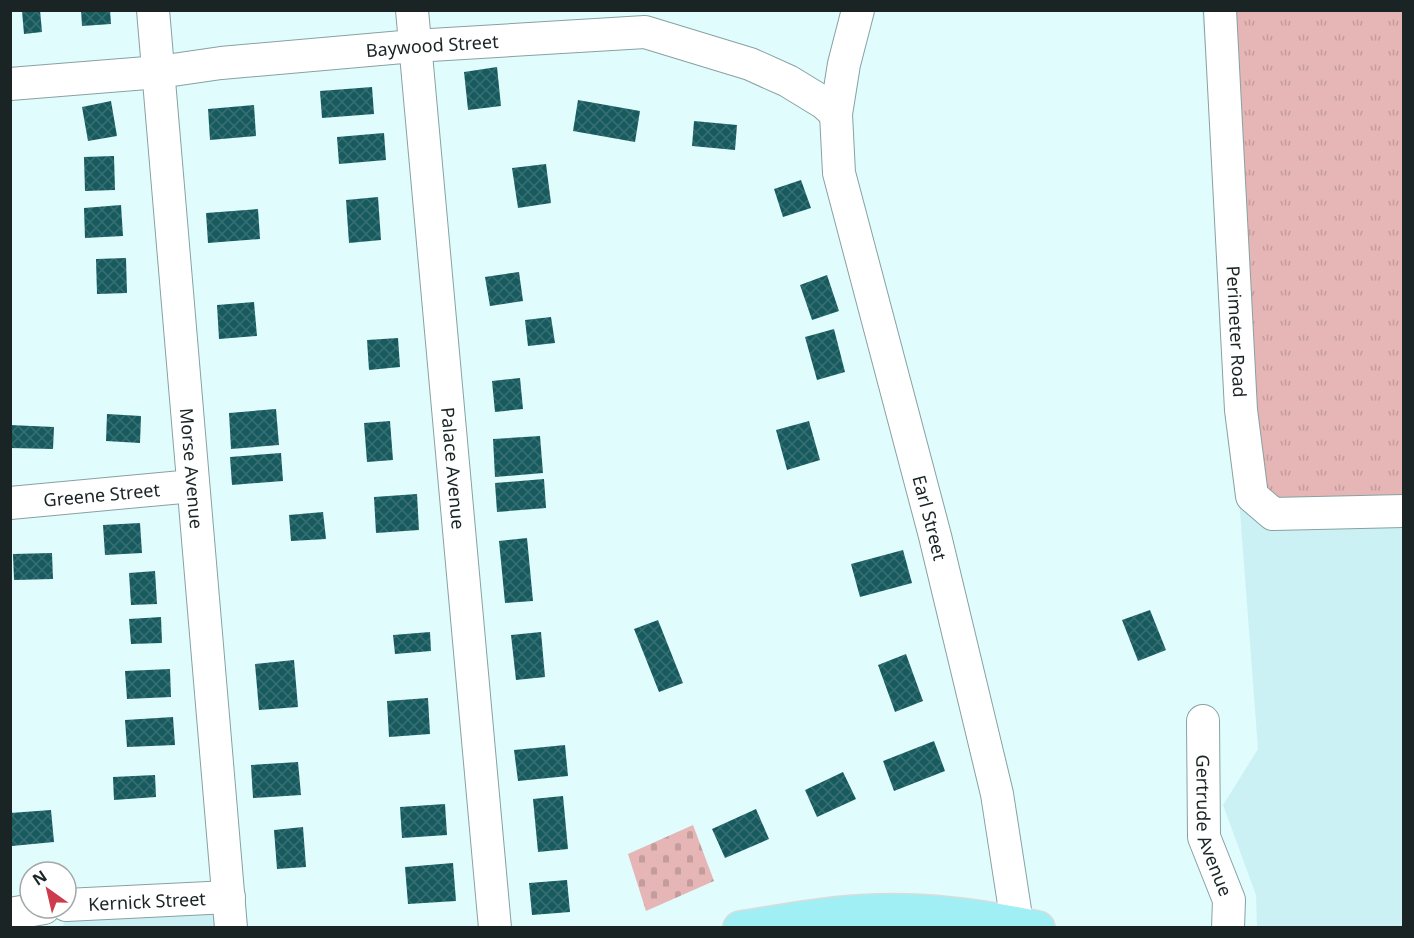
<svg xmlns="http://www.w3.org/2000/svg" width="1414" height="938" font-family="'Noto Sans',sans-serif">
	<style>
		.built { fill: #ccf1f4 }
		.grass { fill: url(#grass-tufts) }
		.cemetery { fill: url(#cemetery-stones) }
		.building { fill: url(#building-cross-hatch) }
		.lines { fill: none; stroke-linecap: round; stroke-linejoin: round }
		.minor-casing { stroke: #88a1a3; stroke-width: 34 }
		.major-casing { stroke: #dadcdc; stroke-width: 36 }
		.minor { stroke: #fff; stroke-width: 32 }
		.major { stroke: #9feff4; stroke-width: 33 }
		.labels { text-anchor: middle; dominant-baseline: central; stroke-width: 6; stroke-linejoin: round; paint-order: stroke }
		.street-label { font-size: 18px; fill: #1a2425; stroke: #fff }
	</style>
	<defs>
		<pattern id="grass-tufts" width="24" height="20" patternUnits="userSpaceOnUse" patternTransform="scale(1.5)"><rect width="24" height="20" fill="#e5b6b5"/><path d="M3 7l-1-3M5 7V3M7 7l1-3M15 17l-1-3M17 17v-4M19 17l1-3" fill="none" stroke="#c49c9c"/></pattern>
		<pattern id="cemetery-stones" width="16" height="16" patternUnits="userSpaceOnUse" patternTransform="scale(1.5)"><rect width="16" height="16" fill="#e5b6b5"/><path d="M2 7V4a2 2 0 0 1 4 0v3zM10 15v-3a2 2 0 0 1 4 0v3z" fill="#c49c9c"/></pattern>
		<pattern id="building-cross-hatch" width="8" height="8" patternUnits="userSpaceOnUse" patternTransform="scale(1.5)"><rect width="8" height="8" fill="#185b5f"/><path d="M0 0l8 8M0 8l8-8" fill="none" stroke="#386f72"/></pattern>
	</defs>
	<rect width="100%" height="100%" fill="#e1fcfd"/>
	<path class="built" d="M 1202,11 L 1403,11 L 1403,927 L 1257,927 L 1256,895 L 1223,805 L 1258,749 Z
		M 225,894 L 229,928 L 63,928 L 67,903 Z"/>
	<path class="grass" d="M 1231,11 L 1403,11 L 1403,497 L 1281,498 L 1268,493 L 1261,483 Z"/>
	<path class="cemetery" d="M 693,825 L 714,881 L 646,911 L 628,854 Z"/>
	<path class="building" d="M 40,10 L 42,32 L 24,34 L 22,11 Z
		M 81,10 L 110,10 L 111,24 L 82,26 Z
		M 497,67 L 501,106 L 468,110 L 464,72 Z
		M 372,87 L 374,114 L 322,118 L 320,91 Z
		M 578,100 L 640,111 L 635,142 L 573,131 Z
		M 111,101 L 117,136 L 88,141 L 82,107 Z
		M 254,105 L 256,136 L 210,140 L 208,109 Z
		M 694,121 L 737,125 L 735,150 L 692,146 Z
		M 384,133 L 386,160 L 339,164 L 337,137 Z
		M 114,156 L 115,190 L 85,191 L 84,157 Z
		M 546,164 L 551,203 L 518,208 L 512,168 Z
		M 801,180 L 811,208 L 783,217 L 774,189 Z
		M 378,197 L 381,240 L 349,243 L 346,200 Z
		M 121,205 L 123,236 L 85,238 L 84,208 Z
		M 258,209 L 260,239 L 208,243 L 206,213 Z
		M 126,258 L 127,293 L 97,294 L 96,259 Z
		M 519,272 L 523,301 L 490,306 L 485,277 Z
		M 827,275 L 839,311 L 812,320 L 800,285 Z
		M 254,302 L 257,336 L 219,339 L 217,305 Z
		M 551,317 L 555,343 L 528,346 L 525,320 Z
		M 834,329 L 845,372 L 817,380 L 805,337 Z
		M 398,338 L 400,367 L 369,370 L 367,340 Z
		M 520,378 L 523,409 L 495,412 L 492,381 Z
		M 276,409 L 279,445 L 231,449 L 229,413 Z
		M 107,414 L 141,416 L 140,443 L 106,441 Z
		M 390,421 L 393,460 L 367,462 L 364,423 Z
		M 809,421 L 820,460 L 787,470 L 776,430 Z
		M 10,425 L 54,427 L 53,449 L 10,448 Z
		M 540,436 L 543,473 L 495,477 L 493,439 Z
		M 281,453 L 283,481 L 232,485 L 230,457 Z
		M 544,479 L 546,508 L 497,512 L 495,483 Z
		M 417,494 L 419,530 L 376,533 L 374,497 Z
		M 323,512 L 326,539 L 291,541 L 289,515 Z
		M 140,523 L 142,553 L 105,555 L 103,525 Z
		M 527,538 L 533,601 L 505,603 L 499,541 Z
		M 903,550 L 912,583 L 860,597 L 851,564 Z
		M 52,553 L 53,579 L 14,580 L 13,554 Z
		M 155,571 L 157,604 L 131,605 L 129,573 Z
		M 1150,610 L 1166,650 L 1138,661 L 1122,620 Z
		M 161,617 L 162,643 L 131,644 L 129,619 Z
		M 658,620 L 683,683 L 659,692 L 634,629 Z
		M 430,632 L 431,651 L 395,654 L 393,635 Z
		M 541,632 L 545,677 L 516,680 L 511,635 Z
		M 906,654 L 923,701 L 895,712 L 878,665 Z
		M 294,660 L 298,707 L 259,710 L 255,664 Z
		M 170,669 L 171,697 L 127,699 L 125,671 Z
		M 428,698 L 430,734 L 389,737 L 387,701 Z
		M 173,717 L 175,745 L 127,747 L 125,720 Z
		M 934,741 L 945,771 L 894,791 L 883,761 Z
		M 565,745 L 568,776 L 518,781 L 514,750 Z
		M 298,762 L 301,795 L 253,798 L 251,765 Z
		M 843,772 L 856,799 L 817,817 L 805,790 Z
		M 155,775 L 156,797 L 114,800 L 113,777 Z
		M 563,796 L 568,849 L 538,852 L 533,799 Z
		M 445,804 L 447,835 L 402,838 L 400,807 Z
		M 756,809 L 769,839 L 725,858 L 712,829 Z
		M 51,810 L 54,842 L 12,846 L 10,813 Z
		M 303,827 L 306,867 L 277,869 L 274,830 Z
		M 453,863 L 456,901 L 408,904 L 405,867 Z
		M 567,880 L 570,912 L 532,915 L 529,883 Z"/>
	<g class="lines">
		<g class="minor-casing">
			<g id="minor">
				<path id="s1" d="M 153,10 L 231,928"/>
				<path id="s2" d="M 412,10 L 495,928"/>
				<path id="s3" d="M 858,10 L 844,64 L 836,114 L 839,173 L 935,536 L 997,794 L 1017,923"/>
				<path id="s4" d="M 1220,10 L 1241,410 L 1252,496 L 1273,514 L 1404,511"/>
				<path id="s5" d="M 10,84 L 159,72 L 221,63 L 414,46 L 645,32 L 750,64 L 788,81 L 824,103 L 836,114"/>
				<path id="s6" d="M 10,503 L 193,486"/>
				<path id="s7" d="M 1203,721 L 1204,837 L 1229,900 L 1228,928"/>
				<path id="s8" d="M 66,905 L 229,897"/>
				<path d="M 10,914 L 44,908"/>
			</g>
		</g>
		<g class="major-casing">
			<path id="major" d="M 740,928 C 785,921 831,912 877,911 C 931,909 986,917 1038,928"/>
		</g>
		<use href="#minor" class="minor"/>
		<use href="#major" class="major"/>
	</g>
	<g class="labels">
		<g class="street-label">
			<text stroke="none"><textPath href="#s5" startOffset="424">Baywood Street</textPath></text>
			<text stroke="none"><textPath href="#s4" startOffset="322">Perimeter Road</textPath></text>
			<text stroke="none"><textPath href="#s1" startOffset="460">Morse Avenue</textPath></text>
			<text stroke="none"><textPath href="#s2" startOffset="460">Palace Avenue</textPath></text>
			<text stroke="none"><textPath href="#s6" startOffset="92">Greene Street</textPath></text>
			<text stroke="none"><textPath href="#s3" startOffset="522">Earl Street</textPath></text>
			<text stroke="none"><textPath href="#s7" startOffset="106">Gertrude Avenue</textPath></text>
			<text stroke="none"><textPath href="#s8" startOffset="81">Kernick Street</textPath></text>
		</g>
	</g>
	<rect width="1414" height="938" fill="none" stroke="#1a2425" stroke-width="24"/>
	<g transform="translate(48 890) rotate(326)"><circle r="28" fill="#ffffff" stroke="#a3a7a8" stroke-width="1.5"/>
	<path d="M0-4.5L10 22L0 15L-10 22Z" fill="#cc3c4c"/>
	<text y="-9" font-size="16" font-weight="bold" text-anchor="middle" fill="#1a2425">N</text>
	</g>
</svg>
